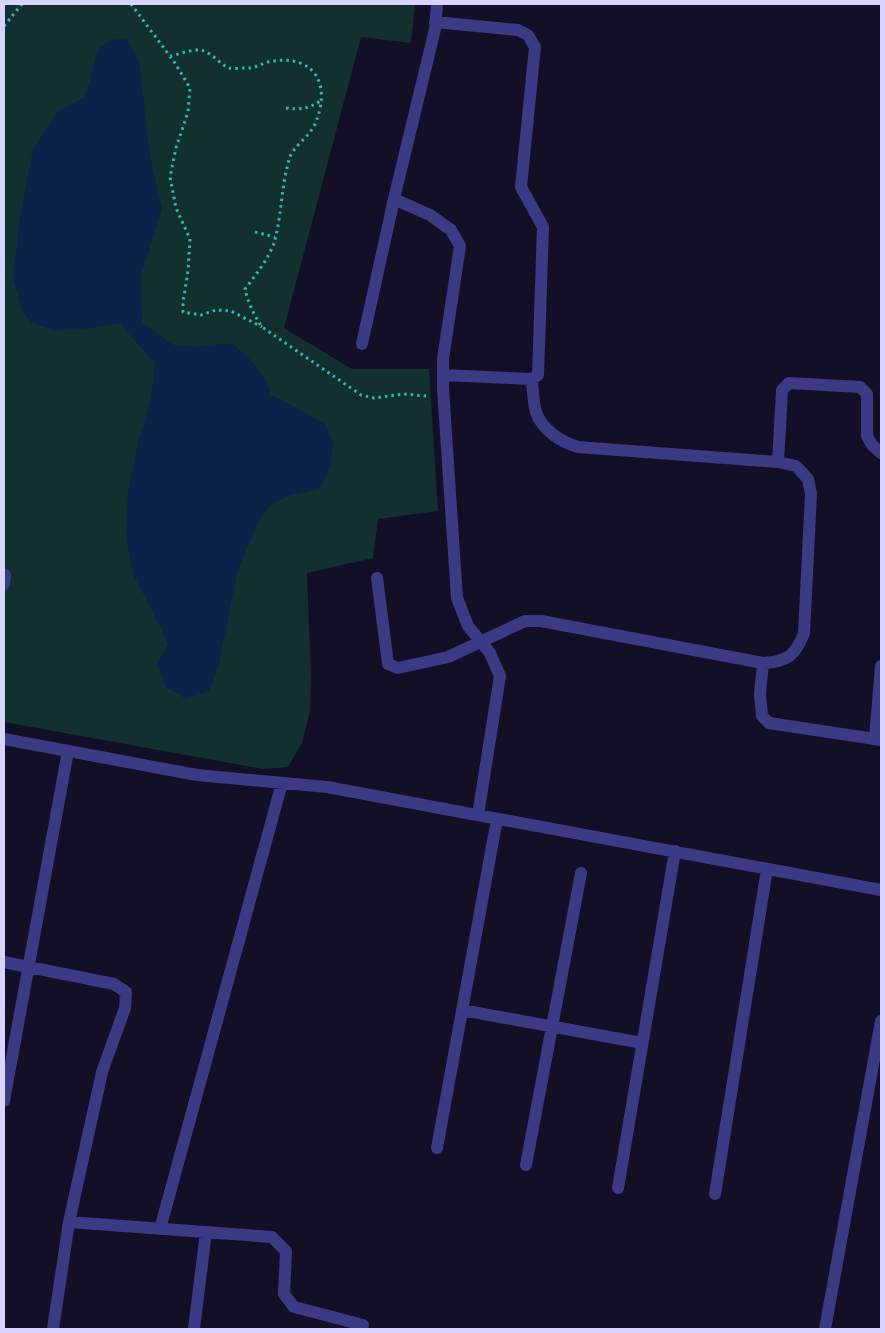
<svg xmlns="http://www.w3.org/2000/svg" width="885" height="1333" font-family="'Nunito Sans',sans-serif">
	<style>
		.green { fill: #12302f }
		.water { fill: #0c2248 }
		.lines { fill: none; stroke-linecap: round; stroke-linejoin: round }
		.path { stroke: #2fb8b0; stroke-width: 3; stroke-dasharray: 2.5 4; stroke-linecap: butt }
		.street { stroke: #3d3a85; stroke-width: 12 }
	</style>
	<rect width="100%" height="100%" fill="#130f26"/>
	<path class="green" d="M 4,4 L 415,4 L 411,43 L 361,37 L 284,328 L 352,369 L 429,369 L 438,511 L 378,519 L 373,558 L 307,573 L 311,676 L 310,711 L 302,743 L 288,767 L 263,769 L 4,722 Z"/>
	<path class="water" d="M 115,38 L 127,40 L 139,60 L 150,157 L 162,209 L 141,275 L 142,322 L 173,345 L 198,347 L 221,344 L 232,344 L 246,355 L 264,377 L 271,395 L 286,402 L 326,425 L 333,442 L 330,467 L 320,489 L 288,496 L 270,506 L 258,522 L 237,573 L 218,668 L 209,691 L 186,699 L 166,687 L 157,664 L 168,644 L 153,612 L 134,576 L 126,537 L 128,491 L 138,443 L 151,398 L 155,363 L 119,323 L 91,328 L 56,331 L 32,323 L 22,311 L 13,277 L 20,216 L 33,150 L 57,112 L 83,98 L 90,81 L 97,50 Z"/>
	<g class="lines">
		<path class="path" d="M 131,4 L 175,63 L 190,88 L 188,112 L 176,148 L 170,177 L 176,208 L 190,239 L 188,271 L 183,302 L 183,312 L 201,315 L 216,310 L 231,311 L 262,327
			M 4,26 L 22,4
			M 170,56 C 177,55 192,49 200,50 C 212,52 219,64 229,68 C 233,69 240,68 244,68 C 256,69 263,62 273,61 C 317,55 331,87 315,124 C 310,136 293,147 290,157 C 281,184 282,216 274,243 C 269,258 255,276 245,289 C 248,303 254,315 262,327 L 361,395 L 374,398 L 404,394 L 426,396
			M 286,108 C 300,110 308,109 320,101
			M 255,232 L 275,237"/>
		<path class="street" d="M 435,22 L 518,30 L 528,35 L 535,47 L 521,187 L 543,227 L 538,375 L 532,379 L 443,375
			M 394,199 L 430,215 L 451,230 L 460,246 L 443,359 L 443,388 L 457,598 L 468,626 L 490,653 L 500,676 L 478,815
			M 362,344 L 394,199 L 435,29 L 437,4
			M 778,462 L 782,390 L 789,383 L 860,387 L 867,394 L 867,436 L 872,445 L 881,453
			M 377,578 L 388,664 L 398,668 L 448,657 L 525,621 L 541,621 L 763,663 C 787,662 796,655 804,633 L 811,494 L 808,479 L 796,466 L 778,462 L 578,447 C 561,442 542,430 536,412 C 533,402 533,390 532,379
			M 4,584 L 5,575
			M 763,663 L 760,694 L 762,716 L 769,723 L 881,740
			M 4,739 L 197,775 L 327,787 L 881,890
			M 875,739 L 881,666
			M 4,962 L 114,984 L 126,992 L 125,1008 L 102,1072 L 69,1222 L 53,1329
			M 462,1010 L 642,1043
			M 4,1101 L 68,751
			M 437,1148 L 497,819
			M 526,1165 L 581,873
			M 618,1188 L 675,851
			M 715,1194 L 767,869
			M 69,1222 L 272,1237 L 286,1251 L 284,1294 L 294,1307 L 363,1325 L 362,1329
			M 160,1229 L 282,783
			M 194,1329 L 206,1232
			M 825,1329 L 881,1021"/>
	</g>
	<rect width="885" height="1333" fill="none" stroke="#d9d4ff" stroke-width="10"/>
</svg>
